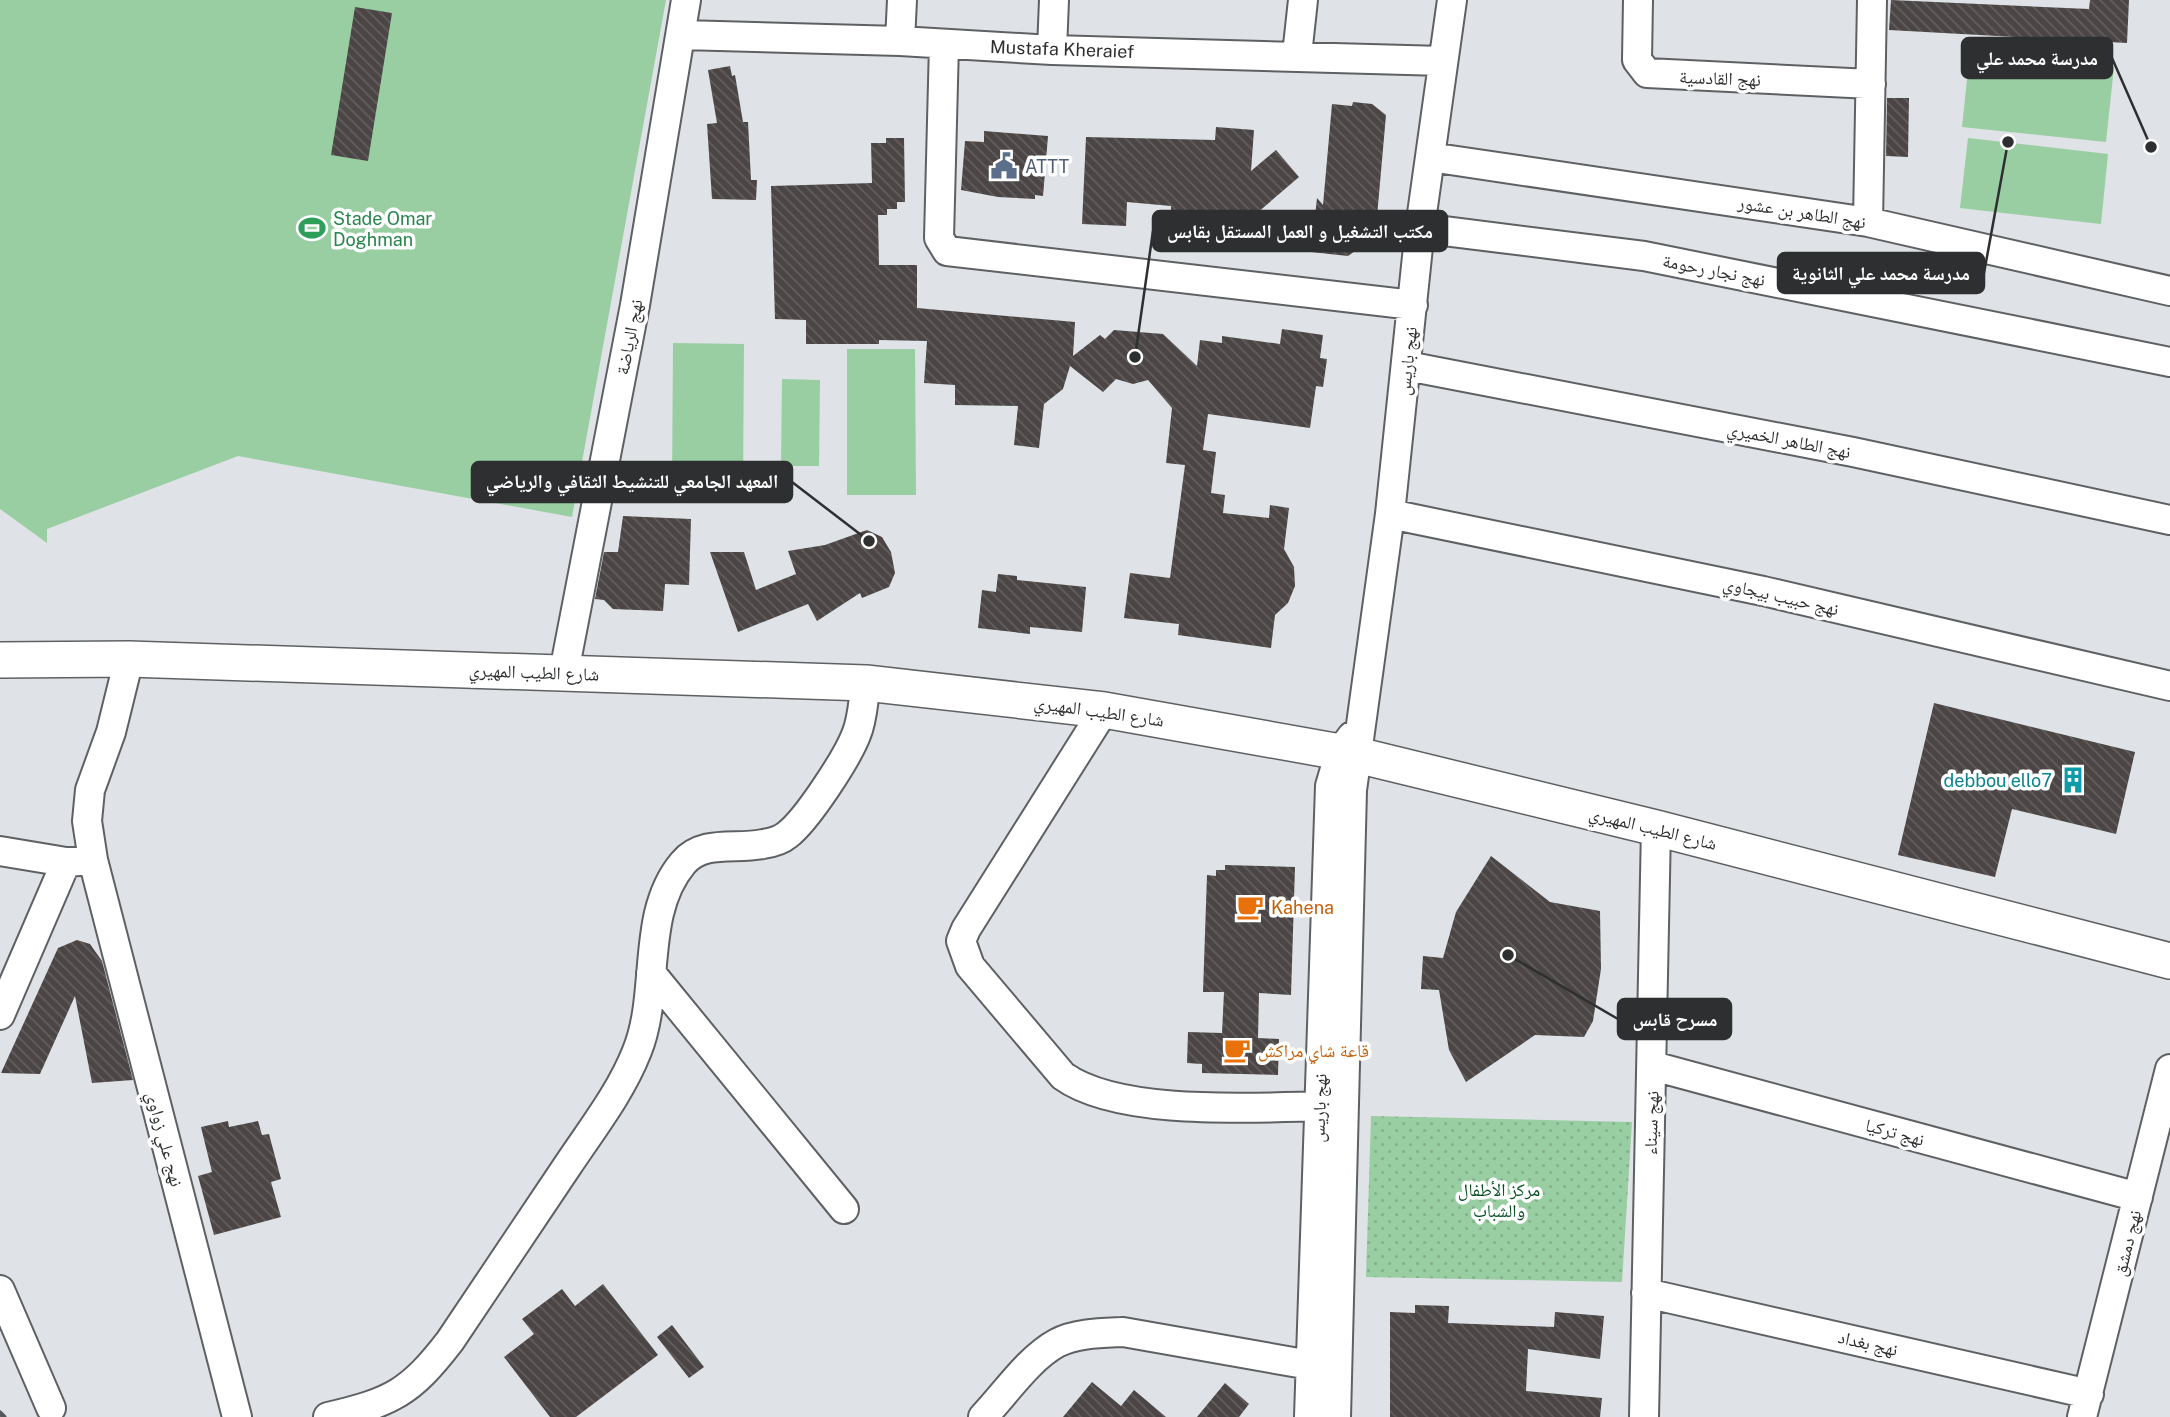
<svg xmlns="http://www.w3.org/2000/svg" width="2170" height="1417" font-family="'Public Sans','Noto Naskh Arabic',sans-serif">
	<style>
		.park { fill: url(#park-dots) }
		.pitch { fill: #99cea2 }
		.building { fill: url(#building-back-hatch) }
		.lines { fill: none; stroke-linecap: round; stroke-linejoin: round }
		.minor-casing { stroke: #5e6164; stroke-width: 32 }
		.tertiary-casing { stroke: #5e6164; stroke-width: 38 }
		.minor { stroke: #fff; stroke-width: 28 }
		.tertiary { stroke: #fff; stroke-width: 35 }
		.rail { stroke: #565759; stroke-width: 5 }
		.labels { text-anchor: middle; dominant-baseline: central; stroke-width: 7; stroke-linejoin: round; paint-order: stroke }
		.street-label { font-size: 18px; fill: #2e2f30; stroke: #fff }
		.service-label { font-size: 18px; fill: #4e5e75; stroke: #fff; text-anchor: start }
		.leisure-label { font-size: 18px; fill: #27864d; stroke: #fff; text-anchor: start }
		.culture-label { font-size: 18px; fill: #0d838f; stroke: #fff; text-anchor: end }
		.food-label { font-size: 18px; fill: #c56008; stroke: #fff; text-anchor: start }
		.park-label { font-size: 18px; fill: #054f21; stroke: #fff }
		.leader { fill: none; stroke: #2e2f30; stroke-width: 2.5 }
		.callout-dot { fill: #2e2f30; stroke: #fff; stroke-width: 2.5 }
		.callout { fill: #2e2f30; stroke: #2e2f30; stroke-width: 2.5 }
		.callout-label { font-size: 19px; text-anchor: middle; font-weight: bold; fill: #fff }
	</style>
	<defs>
		<pattern id="park-dots" width="8" height="8" patternUnits="userSpaceOnUse" patternTransform="scale(1.75)"><rect width="8" height="8" fill="#99cea2"/><path d="M2 2h.1M6 6h.1" fill="none" stroke="#84b18c" stroke-width="1.8" stroke-linecap="round"/></pattern>
		<pattern id="building-back-hatch" width="6" height="6" patternUnits="userSpaceOnUse" patternTransform="scale(1.75)"><rect width="6" height="6" fill="#4b4645"/><path d="M-1 5l2 2M0 0l6 6M5-1l2 2" fill="none" stroke="#625f5e"/></pattern>
	</defs>
	<rect width="100%" height="100%" fill="#dfe2e6"/>
	<path class="park" d="M 1371,1116 L 1632,1122 L 1622,1282 L 1366,1277 Z"/>
	<path class="pitch" d="M 0,0 L 666,0 L 572,517 L 238,456 L 47,529 L 47,543 L 0,509 Z
		M 1970,51 L 2114,67 L 2106,142 L 1962,127 Z
		M 1968,138 L 2108,154 L 2101,224 L 1960,208 Z
		M 673,343 L 744,344 L 743,487 L 672,486 Z
		M 847,349 L 915,349 L 916,495 L 847,495 Z
		M 782,379 L 820,380 L 819,466 L 781,466 Z"/>
	<path class="building" d="M 1891,0 L 2089,9 L 2090,0 L 2129,0 L 2127,43 L 1889,30 Z
		M 355,7 L 392,13 L 368,161 L 331,155 Z
		M 730,66 L 732,76 L 735,75 L 743,122 L 748,122 L 751,180 L 757,180 L 756,200 L 712,199 L 707,124 L 717,123 L 708,70 Z
		M 1887,98 L 1909,98 L 1908,157 L 1886,156 Z
		M 1353,102 L 1372,104 L 1386,115 L 1376,228 L 1365,244 L 1348,256 L 1311,252 L 1317,198 L 1323,205 L 1332,104 L 1352,106 Z
		M 1216,127 L 1254,130 L 1251,171 L 1276,150 L 1299,177 L 1250,219 L 1224,217 L 1224,221 L 1208,221 L 1171,210 L 1171,206 L 1127,202 L 1126,226 L 1082,224 L 1086,137 L 1215,140 Z
		M 984,131 L 1048,136 L 1043,196 L 1035,195 L 1035,199 L 998,197 L 961,190 L 965,141 L 984,142 Z
		M 886,138 L 904,138 L 905,202 L 897,202 L 897,209 L 887,209 L 887,215 L 878,215 L 879,265 L 917,265 L 917,308 L 1075,322 L 1073,356 L 1100,335 L 1105,339 L 1114,330 L 1163,334 L 1197,366 L 1200,340 L 1222,343 L 1222,336 L 1280,344 L 1282,329 L 1323,335 L 1320,358 L 1327,359 L 1323,387 L 1316,386 L 1310,428 L 1208,414 L 1203,450 L 1216,452 L 1211,493 L 1225,495 L 1223,513 L 1269,518 L 1270,505 L 1289,508 L 1284,549 L 1294,567 L 1295,586 L 1288,603 L 1275,615 L 1271,648 L 1178,635 L 1179,624 L 1124,618 L 1130,573 L 1170,578 L 1185,465 L 1166,463 L 1172,408 L 1148,380 L 1133,384 L 1116,379 L 1103,392 L 1070,366 L 1063,389 L 1044,404 L 1039,448 L 1014,445 L 1018,406 L 955,405 L 955,385 L 924,383 L 927,341 L 879,340 L 879,344 L 806,344 L 806,320 L 775,319 L 771,186 L 872,183 L 871,143 L 886,143 Z
		M 623,516 L 691,519 L 689,585 L 665,584 L 663,611 L 613,609 L 604,600 L 595,599 L 604,552 L 618,552 Z
		M 867,530 L 882,537 L 891,552 L 895,573 L 889,587 L 862,598 L 860,593 L 817,621 L 808,604 L 738,632 L 710,552 L 744,552 L 756,590 L 796,574 L 788,551 L 825,545 Z
		M 998,574 L 1017,576 L 1017,580 L 1086,587 L 1082,632 L 1030,627 L 1030,634 L 978,628 L 982,590 L 996,592 Z
		M 1934,703 L 2135,752 L 2116,834 L 2012,809 L 1995,877 L 1898,855 Z
		M 1491,856 L 1550,902 L 1600,911 L 1601,969 L 1593,1021 L 1584,1037 L 1535,1035 L 1466,1082 L 1449,1050 L 1439,990 L 1421,989 L 1423,956 L 1443,958 L 1456,912 Z
		M 1225,865 L 1295,867 L 1291,995 L 1259,993 L 1258,1038 L 1279,1039 L 1278,1075 L 1202,1073 L 1202,1064 L 1187,1063 L 1188,1032 L 1222,1033 L 1224,992 L 1203,992 L 1207,875 L 1216,876 L 1216,870 L 1225,870 Z
		M 77,940 L 90,944 L 102,961 L 133,1080 L 92,1083 L 75,996 L 40,1074 L 1,1073 L 58,948 Z
		M 228,1121 L 229,1127 L 258,1121 L 262,1135 L 269,1134 L 281,1179 L 271,1182 L 281,1217 L 214,1235 L 198,1176 L 212,1172 L 201,1127 Z
		M 603,1284 L 658,1355 L 576,1417 L 550,1417 L 504,1357 L 534,1334 L 522,1319 L 562,1289 L 575,1306 Z
		M 1415,1305 L 1449,1306 L 1448,1323 L 1554,1327 L 1555,1312 L 1604,1316 L 1600,1359 L 1528,1349 L 1526,1391 L 1602,1398 L 1600,1417 L 1390,1417 L 1390,1312 L 1415,1313 Z
		M 672,1325 L 704,1367 L 689,1378 L 657,1337 Z
		M 1092,1382 L 1121,1406 L 1134,1390 L 1166,1417 L 1063,1417 Z
		M 1225,1383 L 1249,1404 L 1239,1417 L 1197,1417 Z"/>
	<g class="lines">
		<g class="minor-casing">
			<path id="minor" d="M 1638,0 L 1637,60 L 1647,73 L 1871,84
				M 682,35 L 900,41 L 1052,50 L 1443,61
				M 900,41 L 902,0
				M 944,44 L 939,238 L 947,251 L 1413,305
				M 1052,50 L 1054,0
				M 1297,55 L 1303,0
				M 1430,157 L 1868,222 L 2170,291
				M 1868,222 L 1872,0
				M 1420,228 L 1644,256 L 2170,362
				M 1407,366 L 1853,452 L 2170,520
				M 1390,514 L 1763,591 L 2170,686
				M 129,659 L 111,732 L 90,790 L 87,821 L 93,860 L 237,1417
				M 564,672 L 635,305 L 686,0
				M 1104,710 L 966,929 L 961,941 L 970,966 L 1063,1076 C 1123,1119 1270,1106 1344,1106
				M 0,851 L 66,862
				M 651,973 L 844,1209
				M 0,1015 L 66,862 L 93,860
				M 1653,1066 L 2138,1197
				M 0,1290 L 51,1408
				M 1646,1293 L 2089,1394
				M 328,1417 C 392,1402 410,1393 450,1341 C 490,1282 529,1223 568,1165 C 592,1129 621,1092 637,1051 C 661,992 640,914 683,863 C 703,839 736,850 763,844 C 770,843 781,840 787,835 C 807,820 847,758 856,735 C 863,719 863,700 866,683
				M 983,1417 C 1005,1394 1029,1358 1057,1343 C 1076,1333 1102,1333 1123,1332 L 1310,1365 L 1328,1365
				M 1309,1417 L 1330,786 L 1340,752 L 1352,736
				M 1336,1417 L 1352,790 L 1390,514 L 1420,228 L 1452,0
				M 1644,1417 L 1656,828
				M 2082,1417 L 2170,1069"/>
		</g>
		<g class="tertiary-casing">
			<path id="tertiary" d="M 0,660 L 129,659 L 866,683 L 1104,710 L 1357,755 L 1656,828 L 2170,961"/>
		</g>
		<use href="#minor" class="minor"/>
		<use href="#tertiary" class="tertiary"/>
		<path class="rail" d="M 0,1413 L 4,1417"/>
	</g>
	<defs>
		<g id="civic-bare" transform="scale(2.1)"><path d="M-.6-6.5H3V-4.5H.6V-3L4-1V1h2V6H-6V1h2V-1L-.6-3ZM-1.2 2.5V6h2.4V2.5Z" fill="#5c6f8a" stroke="#fff" stroke-width="2.5" paint-order="stroke"/></g>
		<g id="stadium-bare" transform="scale(2.1)"><path d="M0-5a6.5 5 0 1 0 0 10a6.5 5 0 1 0 0-10ZM-3.5-1.8h7v3.6h-7Z" fill="#2e9e5b" stroke="#fff" stroke-width="2.5" paint-order="stroke"/></g>
		<g id="building-bare" transform="scale(2.1)"><path d="M-4-6H4V6H1V3H-1V6H-4ZM-2.5-4.3h1.7v1.8h-1.7ZM.8-4.3h1.7v1.8H.8ZM-2.5-1h1.7V.8h-1.7ZM.8-1h1.7V.8H.8Z" fill="#0f9aa8" stroke="#fff" stroke-width="2.5" paint-order="stroke"/></g>
		<g id="cafe-bare" transform="scale(2.1)"><path d="M-5.5-4.5H6V0H3Q3 3.5 0 3.5H-2.5Q-5.5 3.5-5.5 0ZM3-3.2v2h1.7v-2ZM-6 4.5H4V6H-6Z" fill="#e8710a" stroke="#fff" stroke-width="2.5" paint-order="stroke"/></g>
	</defs>
	<g fill-rule="evenodd">
		<use href="#civic-bare" x="1004" y="166"/>
		<use href="#stadium-bare" x="312" y="228"/>
		<use href="#building-bare" x="2073" y="780"/>
		<use href="#cafe-bare" x="1250" y="907"/>
		<use href="#cafe-bare" x="1237" y="1050"/>
	</g>
	<g class="labels">
		<g class="street-label">
			<text transform="translate(1062 49) rotate(2)">Mustafa Kheraief</text>
			<text transform="translate(1720 78) rotate(2)">نهج القادسية</text>
			<text transform="translate(1802 212) rotate(9)">نهج الطاهر بن عشور</text>
			<text transform="translate(1714 270) rotate(11)">نهج نجار رحومة</text>
			<text transform="translate(629 337) rotate(-79)">نهج الرياضة</text>
			<text transform="translate(1407 361) rotate(-84)">نهج باريس</text>
			<text transform="translate(1789 440) rotate(11)">نهج الطاهر الخميري</text>
			<text transform="translate(1781 596) rotate(13)">نهج حبيب بيجاوي</text>
			<text transform="translate(534 672) rotate(2)">شارع الطيب المهيري</text>
			<text transform="translate(1099 711) rotate(8)">شارع الطيب المهيري</text>
			<text transform="translate(1653 828) rotate(14)">شارع الطيب المهيري</text>
			<text transform="translate(1319 1108) rotate(-88)">نهج باريس</text>
			<text transform="translate(1651 1123) rotate(-88)">نهج سيناء</text>
			<text transform="translate(1895 1132) rotate(15)">نهج تركيا</text>
			<text transform="translate(165 1139) rotate(75)">نهج علي زواوي</text>
			<text transform="translate(2127 1243) rotate(-76)">نهج دمشق</text>
			<text transform="translate(1868 1343) rotate(13)">نهج بغداد</text>
		</g>
		<g class="service-label">
			<text x="1025" y="166">ATTT</text>
		</g>
		<g class="leisure-label">
			<text x="333" y="218">Stade Omar<tspan x="333" dy="21">Doghman</tspan></text>
		</g>
		<g class="culture-label">
			<text x="2052" y="780">debbou ello7</text>
		</g>
		<g class="food-label">
			<text x="1271" y="907">Kahena</text>
			<text x="1258" y="1050">قاعة شاي مراكش</text>
		</g>
		<g class="park-label">
			<text x="1499" y="1189">مركز الأطفال<tspan x="1499" dy="21">والشباب</tspan></text>
		</g>
	</g>
	<path class="leader" d="M2151 147L2112 58M1135 357L1153 231M2008 142L1984 273M869 541L792 482M1508 955L1618 1019"/>
	<g class="callout-dot">
		<circle cx="2151" cy="147" r="7"/>
		<circle cx="1135" cy="357" r="7"/>
		<circle cx="2008" cy="142" r="7"/>
		<circle cx="869" cy="541" r="7"/>
		<circle cx="1508" cy="955" r="7"/>
	</g>
	<g class="callout">
		<rect x="1962" y="38" width="150" height="40" rx="7"/>
		<rect x="1153" y="211" width="294" height="40" rx="7"/>
		<rect x="1778" y="253" width="206" height="40" rx="7"/>
		<rect x="472" y="462" width="320" height="40" rx="7"/>
		<rect x="1618" y="999" width="113" height="40" rx="7"/>
	</g>
	<g class="callout-label">
		<text x="2037" y="65">مدرسة محمد علي</text>
		<text x="1300" y="238">مكتب التشغيل و العمل المستقل بقابس</text>
		<text x="1881" y="280">مدرسة محمد علي الثانوية</text>
		<text x="632" y="488">المعهد الجامعي للتنشيط الثقافي والرياضي</text>
		<text x="1675" y="1026">مسرح قابس</text>
	</g>
</svg>
